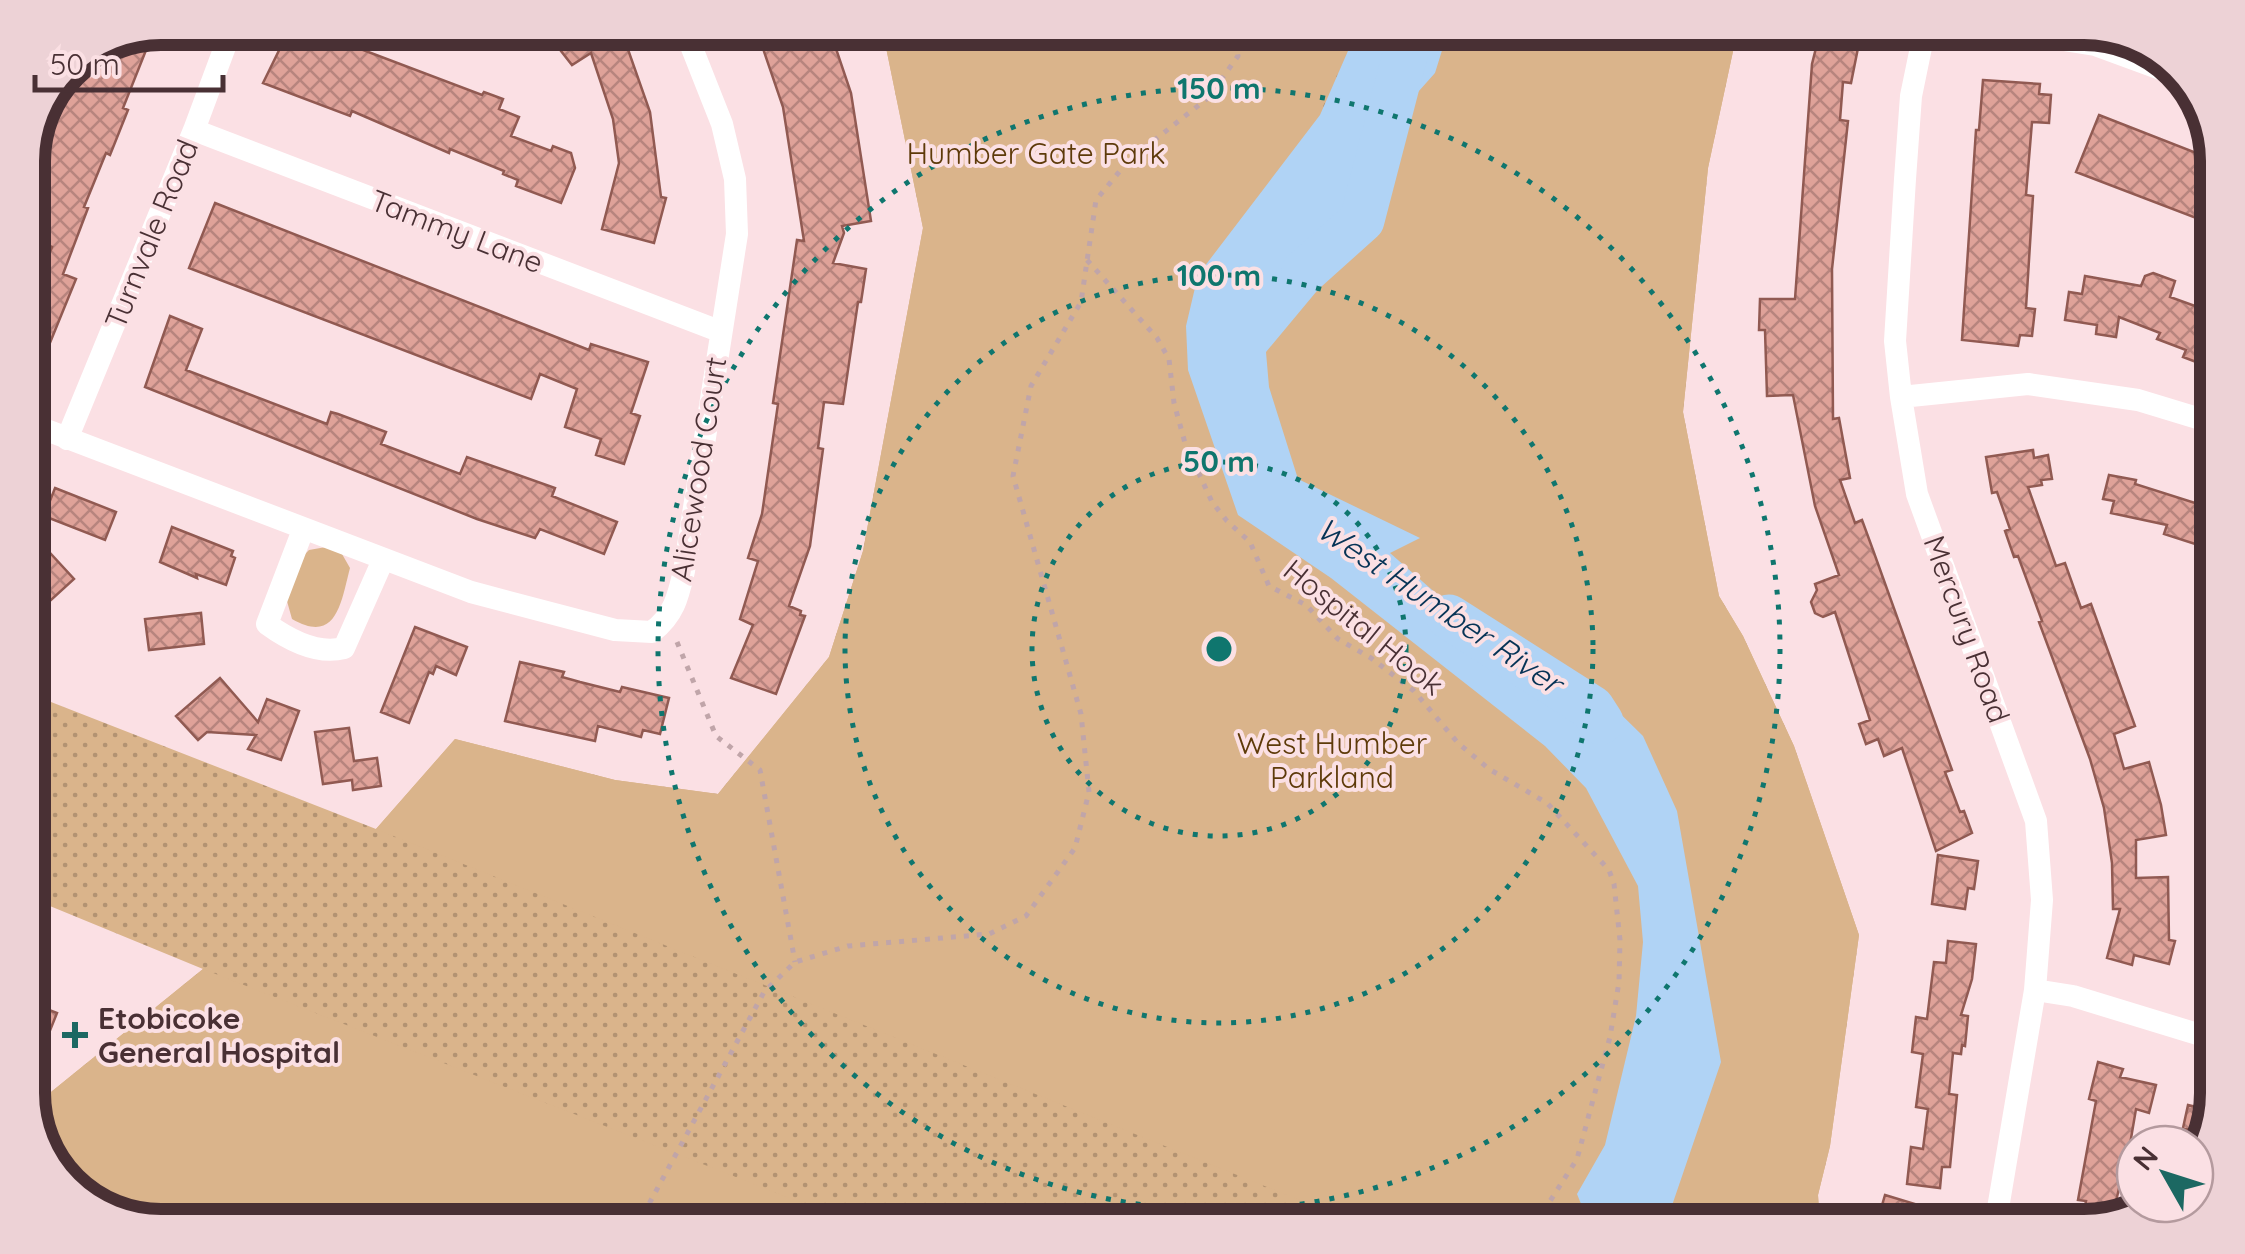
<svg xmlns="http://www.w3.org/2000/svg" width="2245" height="1254" font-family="Quicksand,sans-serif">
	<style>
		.grass { fill: url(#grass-dots) }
		.park { fill: #dab48b }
		.water { fill: #b0d3f5 }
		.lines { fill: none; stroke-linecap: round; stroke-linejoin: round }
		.river { stroke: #b0d3f5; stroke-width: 45 }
		.building { fill: url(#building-cross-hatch); stroke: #915a52; stroke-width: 2.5 }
		.path { stroke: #c0a5a9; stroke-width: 5; stroke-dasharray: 5 8; stroke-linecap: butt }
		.street { stroke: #fff; stroke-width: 22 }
		.ring { fill: none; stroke: #0f766e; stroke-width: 5; stroke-dasharray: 5 10 }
		.poi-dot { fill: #1c6862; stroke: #fbe0e4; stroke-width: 4 }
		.labels { text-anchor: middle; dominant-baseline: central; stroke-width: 8; stroke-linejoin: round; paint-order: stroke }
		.park-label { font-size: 30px; fill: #5e3a09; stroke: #fbe0e4 }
		.street-label { font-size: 30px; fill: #493034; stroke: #fbe0e4 }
		.poi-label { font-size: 30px; font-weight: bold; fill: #493034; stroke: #fbe0e4; text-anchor: start }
		.water-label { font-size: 32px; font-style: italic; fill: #063356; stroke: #fbe0e4 }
		.rim { fill: none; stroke: #493034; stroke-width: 12 }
		.centre { fill: #0f766e; stroke: #fbe0e4; stroke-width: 5 }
		.ring-label { font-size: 30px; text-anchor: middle; font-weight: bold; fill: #0f766e; stroke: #fbe0e4; stroke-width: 8; stroke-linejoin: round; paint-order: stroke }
	</style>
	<defs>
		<pattern id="grass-dots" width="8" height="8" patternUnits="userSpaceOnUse" patternTransform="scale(2.5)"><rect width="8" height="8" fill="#dab48b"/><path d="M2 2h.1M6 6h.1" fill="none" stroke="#b39372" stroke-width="1.8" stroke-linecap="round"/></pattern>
		<pattern id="building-cross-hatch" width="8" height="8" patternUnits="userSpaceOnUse" patternTransform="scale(2.5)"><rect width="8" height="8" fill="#dfa299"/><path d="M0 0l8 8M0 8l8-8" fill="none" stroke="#b7847e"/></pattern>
	</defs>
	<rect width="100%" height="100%" fill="#fbe0e4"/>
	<path class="grass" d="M 882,28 L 1738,28 L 1708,168 L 1683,412 L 1719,596 L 1743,636 L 1794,746 L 1859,935 L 1830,1146 L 1818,1195 L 1820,1226 L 161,1226 L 95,1209 L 50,1167 L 30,1109 L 203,969 L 28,897 L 28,693 L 376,829 L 455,739 L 615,780 L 718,794 L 829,657 L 863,551 L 923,228 Z"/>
	<path class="park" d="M 882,28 L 1358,28 L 1320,113 L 1435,73 L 1449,28 L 1738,28 L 1708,168 L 1683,412 L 1719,596 L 1743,636 L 1794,746 L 1859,935 L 1830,1146 L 1818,1195 L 1820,1226 L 1364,1226 L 376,829 L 455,739 L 615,780 L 718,794 L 829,657 L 863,551 L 923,228 Z
		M 326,547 L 342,554 L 350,568 C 341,602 337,645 292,619 L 285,594 L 297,562 L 309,550 Z
		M 203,969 L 861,1226 L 161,1226 L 95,1209 L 50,1167 L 30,1109 Z"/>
	<path class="water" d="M 1358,28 L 1449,28 L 1435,73 L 1410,101 L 1326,280 L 1266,352 L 1269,387 L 1298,479 L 1420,538 L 1390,553 L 1529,675 L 1549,684 L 1590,684 L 1643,736 L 1677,811 L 1721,1062 L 1665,1226 L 1590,1226 L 1577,1194 L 1605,1145 L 1636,1016 L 1643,942 L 1638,886 L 1586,788 L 1545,746 L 1331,578 L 1238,515 L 1188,370 L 1186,326 L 1198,275 L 1320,115 Z"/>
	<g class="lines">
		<path class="river" d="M 1304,272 L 1362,220 L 1412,28
			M 1449,617 L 1592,708 L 1601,722"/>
	</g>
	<path class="building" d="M 290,28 L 329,28 L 326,36 L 482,95 L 484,92 L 503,99 L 499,109 L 519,117 L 511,136 L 551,151 L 553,146 L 571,153 L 575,168 L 561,203 L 516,186 L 518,180 L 503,174 L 504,171 L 450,149 L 449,153 L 352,111 L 350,116 L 263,83 Z
		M 543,28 L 618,28 L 624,38 L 650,112 L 661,197 L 666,198 L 654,243 L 602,229 L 619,163 L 613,119 L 591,53 L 572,65 Z
		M 756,28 L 829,28 L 851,93 L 871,221 L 842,226 L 844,233 L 833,263 L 866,269 L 861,302 L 858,302 L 843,404 L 824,402 L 818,448 L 823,449 L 810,546 L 789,606 L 801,611 L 800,615 L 805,616 L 776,694 L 731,678 L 753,625 L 740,619 L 758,561 L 748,558 L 762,514 L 778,404 L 773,403 L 797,240 L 804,241 L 783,107 Z
		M 1821,28 L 1862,28 L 1851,83 L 1843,82 L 1840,120 L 1848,121 L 1832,269 L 1833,419 L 1839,418 L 1850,478 L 1840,480 L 1855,523 L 1862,520 L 1873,550 L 1952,770 L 1945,772 L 1960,812 L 1964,811 L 1972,833 L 1936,851 L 1902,748 L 1884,756 L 1878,739 L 1866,744 L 1859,724 L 1870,720 L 1835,612 L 1823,617 L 1815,613 L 1811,602 L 1817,590 L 1815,584 L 1839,575 L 1815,506 L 1793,395 L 1767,396 L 1765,330 L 1759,330 L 1760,299 L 1795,299 L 1812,64 Z
		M 154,30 L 123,108 L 128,110 L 110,155 L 106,153 L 84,207 L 88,208 L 63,274 L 76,279 L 47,350 L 28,342 L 28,309 L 52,247 L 28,237 L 28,169 L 50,113 L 47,111 L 69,66 Z
		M 1983,80 L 2040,84 L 2039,94 L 2051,95 L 2049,123 L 2032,122 L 2026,195 L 2033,196 L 2026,308 L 2035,309 L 2032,336 L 2020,335 L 2018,346 L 1962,340 L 1976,130 L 1979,130 Z
		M 2099,115 L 2217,161 L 2217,226 L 2076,172 Z
		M 215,203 L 589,350 L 591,344 L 648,362 L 631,413 L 640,416 L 624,464 L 596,455 L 601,439 L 565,427 L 577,389 L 540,374 L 531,399 L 189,268 Z
		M 2153,273 L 2175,281 L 2170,297 L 2217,314 L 2217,370 L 2183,357 L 2186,350 L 2157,339 L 2160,333 L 2119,317 L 2116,337 L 2096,334 L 2097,325 L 2065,320 L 2069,292 L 2082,294 L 2085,276 L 2141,286 L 2145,276 Z
		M 170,316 L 202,329 L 186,370 L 327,424 L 331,412 L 338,414 L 386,432 L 381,444 L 460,474 L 467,457 L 555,488 L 552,496 L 617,522 L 604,554 L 540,529 L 535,538 L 477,519 L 145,387 Z
		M 2033,450 L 2034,458 L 2048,455 L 2052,479 L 2041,480 L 2042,485 L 2028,487 L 2056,566 L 2065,563 L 2081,608 L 2091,604 L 2135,726 L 2114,734 L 2124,769 L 2149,762 L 2161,805 L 2166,835 L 2136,840 L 2136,878 L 2168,877 L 2169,940 L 2175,941 L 2169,964 L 2134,955 L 2132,965 L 2107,958 L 2120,909 L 2113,909 L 2112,863 L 2104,808 L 2090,759 L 2039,622 L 2042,621 L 2018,556 L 2014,557 L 2005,531 L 2010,529 L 1997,492 L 1992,493 L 1986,457 Z
		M 2109,475 L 2136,480 L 2135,484 L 2217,510 L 2217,551 L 2164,534 L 2167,525 L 2111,513 L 2114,501 L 2103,499 Z
		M 55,488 L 116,512 L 105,540 L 44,516 Z
		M 172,527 L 233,551 L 231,556 L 235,558 L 226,585 L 196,574 L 197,578 L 160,562 Z
		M 28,529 L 74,579 L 28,621 Z
		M 201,613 L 204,644 L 149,650 L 145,619 Z
		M 415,627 L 467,647 L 456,675 L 436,666 L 433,674 L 429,672 L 409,723 L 381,712 Z
		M 520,662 L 564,672 L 562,677 L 580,682 L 620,692 L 622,687 L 669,698 L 660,734 L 643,730 L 641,737 L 598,726 L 595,741 L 505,721 Z
		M 220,678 L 258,722 L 267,699 L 299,711 L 281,760 L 248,749 L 256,735 L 207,732 L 198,740 L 176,716 Z
		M 349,728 L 354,761 L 377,758 L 381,786 L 353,790 L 352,780 L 323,784 L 315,732 Z
		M 1938,855 L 1978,861 L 1974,889 L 1968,888 L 1965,909 L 1932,904 Z
		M 1948,941 L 1976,944 L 1972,979 L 1961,1015 L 1968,1016 L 1965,1046 L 1962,1045 L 1961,1054 L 1953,1053 L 1949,1094 L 1957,1095 L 1950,1167 L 1942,1167 L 1940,1188 L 1907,1184 L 1911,1147 L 1923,1149 L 1928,1109 L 1916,1107 L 1923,1054 L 1912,1052 L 1916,1017 L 1927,1019 L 1934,962 L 1946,963 Z
		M 28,1002 L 57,1013 L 43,1048 L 28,1042 Z
		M 2098,1062 L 2123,1069 L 2120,1077 L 2156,1085 L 2149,1113 L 2136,1109 L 2127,1162 L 2125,1162 L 2112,1219 L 2080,1226 L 2086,1201 L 2078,1200 L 2096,1101 L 2089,1099 Z
		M 2188,1105 L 2213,1111 L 2207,1134 L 2183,1128 Z
		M 1885,1195 L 1915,1204 L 1908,1226 L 1876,1226 Z"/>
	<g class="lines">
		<path class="path" d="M 1087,260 L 1157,338 L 1169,359 L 1174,403 L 1185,443 L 1212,502 L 1227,521 L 1250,542 L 1269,586 L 1306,605 L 1338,639 L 1371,658 L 1414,691 L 1458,743 L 1489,769 L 1547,803 L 1609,870 L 1614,884 L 1620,940 L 1619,982 L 1610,1037 L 1577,1159 L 1534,1226
			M 677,642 L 716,736 L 760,770 L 795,962
			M 637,1226 L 764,992 L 795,962 L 848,946 L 989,934 L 1026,916 L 1075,848 L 1089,792 L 1081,714 L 1013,476 L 1031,386 L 1081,302 L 1096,200 L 1129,160 L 1208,98 L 1238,56 L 1233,28"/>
		<path class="street" d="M 1925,28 L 1911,96 L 1905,179 L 1895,341 L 1901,397 L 1917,494 L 2036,821 L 2042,900 L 2035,990 L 1995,1226
			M 1990,28 L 2095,45 L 2185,78
			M 194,130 L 719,331
			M 1901,397 L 2028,384 L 2138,400 L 2217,424
			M 28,423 L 471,592 L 615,630 L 652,632 C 674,615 678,597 684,571 L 737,234 L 735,179 L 722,124 L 684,28
			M 67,439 L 194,130 L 232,28
			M 303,530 L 267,624 C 289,640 317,655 344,648 L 383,560
			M 2035,990 L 2073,996 L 2217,1040"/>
	</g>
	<g class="ring">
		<circle cx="1219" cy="649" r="187"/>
		<circle cx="1219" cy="649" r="374"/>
		<circle cx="1219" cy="649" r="561"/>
	</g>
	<path class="poi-dot" d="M70 1020h10v10h10v10h-10v10h-10v-10h-10v-10h10z"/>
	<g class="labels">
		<g class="park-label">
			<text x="1036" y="153">Humber Gate Park</text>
			<text x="1332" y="743">West Humber<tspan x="1332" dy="34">Parkland</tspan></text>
		</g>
		<g class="street-label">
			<text transform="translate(457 231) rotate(21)">Tammy Lane</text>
			<text transform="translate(151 234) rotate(-68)">Turnvale Road</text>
			<text transform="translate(698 469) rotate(-81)">Alicewood Court</text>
			<text transform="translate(1364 627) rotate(39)">Hospital Hook</text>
			<text transform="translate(1967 629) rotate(70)">Mercury Road</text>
		</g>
		<g class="poi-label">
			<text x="98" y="1018">Etobicoke<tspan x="98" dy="34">General Hospital</tspan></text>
		</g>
		<g class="water-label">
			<text transform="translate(1440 605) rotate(34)">West Humber River</text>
		</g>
	</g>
	<path d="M0 0H2245V1254H0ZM161 45H2084A116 116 0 0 1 2200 161V1093A116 116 0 0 1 2084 1209H161A116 116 0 0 1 45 1093V161A116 116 0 0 1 161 45Z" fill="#edd2d6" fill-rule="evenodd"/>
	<path class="rim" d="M161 45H2084A116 116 0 0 1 2200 161V1093A116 116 0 0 1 2084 1209H161A116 116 0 0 1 45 1093V161A116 116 0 0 1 161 45Z"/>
	<circle cx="1219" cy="649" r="15" class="centre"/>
	<g class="ring-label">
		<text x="1219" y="99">150 m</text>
		<text x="1219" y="286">100 m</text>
		<text x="1219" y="472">50 m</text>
	</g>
	<g transform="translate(2165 1174) rotate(309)"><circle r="48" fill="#fbe0e4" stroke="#b49a9e" stroke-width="2.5"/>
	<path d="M0-8L18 38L0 25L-18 38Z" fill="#1c6862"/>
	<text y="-15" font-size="28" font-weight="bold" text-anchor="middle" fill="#493034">N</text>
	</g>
	<path d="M35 75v15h188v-15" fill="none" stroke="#493034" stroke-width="5"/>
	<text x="50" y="75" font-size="30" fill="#493034" stroke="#fbe0e4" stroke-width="8" paint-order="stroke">50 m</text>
</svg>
